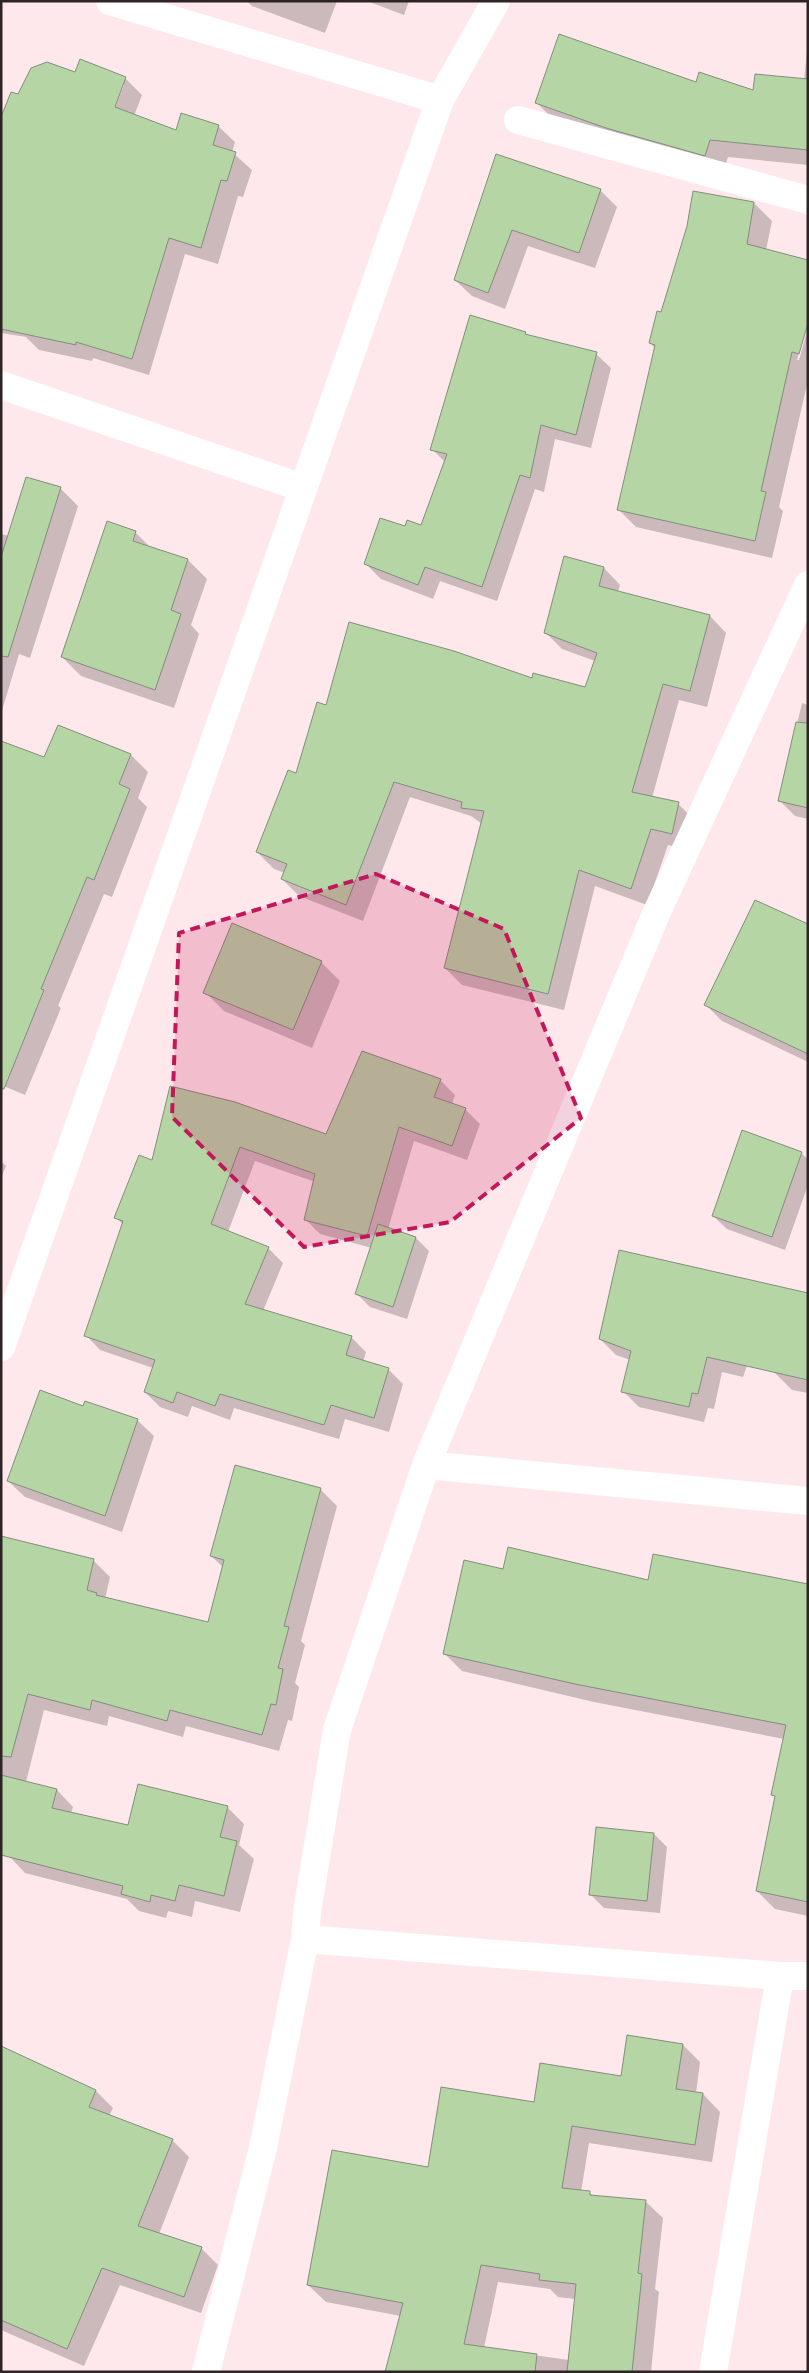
<svg xmlns="http://www.w3.org/2000/svg" width="809" height="2373" font-family="Commissioner,sans-serif">
	<style>
		.shadow { fill: #0003; fill-rule: evenodd }
		.building { fill: #b5d5a4; stroke: #828e7c }
		.lines { fill: none; stroke-linecap: round; stroke-linejoin: round }
		.minor { stroke: #fff; stroke-width: 28 }
		.marked { fill: #c2185b; fill-opacity: 0.2; stroke: #c2185b; stroke-width: 4; stroke-dasharray: 10 6; stroke-linejoin: round }
	</style>
	<rect width="100%" height="100%" fill="#fee8eb"/>
	<path class="shadow" d="M 247,1 L 337,1 L 325,33 L 252,6 Z
		M 367,1 L 409,1 L 404,15 Z
		M 808,42 L 808,165 L 728,157 L 723,173 L 554,120 L 536,102 L 697,84 L 754,91 L 804,80 Z
		M 76,74 L 125,78 L 142,95 L 134,116 L 177,132 L 218,126 L 235,142 L 232,152 L 252,170 L 243,197 L 238,196 L 218,264 L 185,254 L 149,375 L 93,358 L 92,361 L 39,350 L 26,337 L 1,333 L 1,120 L 18,96 ZM 122,85 L 124,85 L 113,113 L 111,112 Z
		M 497,156 L 600,190 L 617,207 L 595,268 L 528,246 L 505,309 L 472,296 L 455,280 Z
		M 754,203 L 772,221 L 766,250 L 808,318 L 797,360 L 799,360 L 808,328 L 808,380 L 779,507 L 783,511 L 772,558 L 636,527 L 618,509 L 656,349 L 650,343 L 662,314 Z
		M 525,333 L 529,337 L 596,354 L 611,368 L 591,448 L 555,439 L 544,492 L 535,489 L 497,601 L 440,581 L 433,599 L 381,579 L 366,564 L 406,528 L 421,526 L 445,462 L 432,449 Z
		M 60,488 L 78,506 L 30,658 L 19,654 L 1,714 L 1,534 L 9,536 Z
		M 135,532 L 151,548 L 188,560 L 207,579 L 191,625 L 199,634 L 174,708 L 81,676 L 62,657 Z
		M 604,568 L 620,585 L 618,592 L 710,616 L 726,633 L 707,707 L 679,700 L 652,798 L 678,804 L 695,820 L 688,850 L 668,845 L 647,905 L 595,886 L 564,1010 L 462,985 L 445,968 L 482,824 L 471,816 L 410,797 L 363,921 L 299,896 L 282,879 L 285,873 L 274,869 L 257,852 L 297,774 L 326,706 L 533,680 L 586,689 L 595,661 L 562,649 L 545,632 Z
		M 802,703 L 808,705 L 808,819 L 795,816 L 779,800 Z
		M 58,726 L 131,755 L 148,772 L 138,798 L 147,807 L 112,897 L 104,894 L 58,1006 L 61,1008 L 25,1095 L 1,1085 L 45,759 Z
		M 808,926 L 808,1062 L 722,1021 L 706,1005 Z
		M 321,962 L 340,981 L 312,1048 L 224,1011 L 205,992 Z
		M 440,1080 L 455,1095 L 452,1104 L 465,1109 L 480,1124 L 467,1160 L 414,1141 L 388,1229 L 416,1238 L 429,1251 L 407,1319 L 370,1307 L 357,1294 L 372,1248 L 320,1234 L 305,1219 L 315,1182 L 255,1161 L 228,1232 L 268,1248 L 283,1263 L 263,1311 L 351,1337 L 366,1352 L 363,1362 L 388,1369 L 403,1384 L 389,1432 L 345,1419 L 339,1439 L 234,1408 L 230,1420 L 192,1406 L 188,1417 L 160,1407 L 145,1392 L 153,1368 L 100,1350 L 86,1335 L 123,1225 L 116,1217 L 153,1161 L 171,1088 L 327,1136 Z
		M 801,1153 L 808,1159 L 808,1185 L 785,1250 L 727,1229 L 713,1216 Z
		M 1,1161 L 6,1166 L 1,1178 Z
		M 808,1294 L 808,1393 L 792,1390 L 774,1372 Z
		M 771,1298 L 743,1377 L 722,1372 L 714,1409 L 708,1408 L 704,1422 L 639,1407 L 623,1391 L 630,1360 L 616,1355 L 600,1339 Z
		M 84,1407 L 137,1420 L 154,1436 L 122,1532 L 25,1497 L 8,1481 Z
		M 236,1466 L 321,1490 L 337,1506 L 301,1641 L 305,1645 L 295,1683 L 299,1687 L 292,1721 L 288,1720 L 279,1751 L 186,1726 L 183,1737 L 109,1716 L 107,1726 L 44,1710 L 26,1782 L 57,1790 L 73,1807 L 71,1813 L 129,1827 L 227,1807 L 244,1824 L 239,1845 L 254,1859 L 240,1912 L 195,1901 L 192,1917 L 168,1911 L 166,1918 L 139,1911 L 127,1899 L 25,1873 L 9,1856 L 1,1822 L 1,1537 L 93,1560 L 110,1577 L 105,1599 L 209,1624 L 223,1567 L 211,1556 Z
		M 504,1570 L 649,1582 L 808,1589 L 808,1916 L 775,1909 L 757,1891 L 776,1798 L 773,1795 L 784,1739 L 594,1702 L 462,1671 L 444,1653 Z
		M 654,1834 L 667,1847 L 660,1913 L 604,1908 L 591,1895 Z
		M 628,2037 L 683,2045 L 700,2062 L 696,2093 L 703,2094 L 720,2112 L 712,2162 L 589,2143 L 581,2192 L 589,2192 L 593,2196 L 645,2201 L 663,2218 L 655,2289 L 659,2292 L 651,2372 L 390,2372 L 401,2316 L 326,2302 L 308,2285 L 429,2169 L 535,2103 L 622,2077 ZM 498,2282 L 550,2289 L 558,2297 L 575,2299 L 569,2360 L 484,2348 Z
		M 1,2047 L 96,2091 L 113,2108 L 109,2116 L 172,2140 L 189,2157 L 159,2234 L 201,2248 L 218,2265 L 201,2313 L 120,2285 L 84,2366 L 1,2330 Z"/>
	<path class="building" d="M 559,34 L 696,82 L 699,72 L 753,90 L 755,74 L 808,79 L 808,150 L 710,140 L 705,156 L 606,128 L 535,103 Z
		M 80,59 L 126,77 L 115,107 L 176,130 L 181,113 L 219,125 L 213,145 L 236,152 L 227,181 L 221,180 L 201,248 L 169,238 L 132,359 L 76,342 L 76,345 L 1,329 L 1,117 L 11,92 L 18,94 L 31,68 L 47,62 L 75,72 Z
		M 496,154 L 601,189 L 579,253 L 512,230 L 488,293 L 454,280 Z
		M 693,191 L 754,202 L 747,244 L 808,260 L 808,323 L 799,354 L 792,352 L 761,491 L 766,492 L 755,541 L 617,510 L 655,345 L 649,343 L 657,311 L 661,312 L 687,226 Z
		M 470,315 L 526,332 L 525,334 L 597,352 L 576,435 L 541,425 L 530,478 L 520,475 L 482,587 L 425,567 L 418,585 L 364,564 L 380,518 L 405,526 L 407,520 L 421,525 L 447,454 L 430,450 Z
		M 26,477 L 61,487 L 8,657 L 1,656 L 1,557 Z
		M 107,521 L 136,531 L 133,541 L 188,559 L 171,610 L 181,614 L 155,690 L 61,657 Z
		M 564,556 L 604,567 L 599,586 L 710,615 L 690,691 L 663,684 L 632,792 L 679,802 L 672,834 L 651,829 L 631,889 L 579,870 L 548,994 L 444,968 L 484,811 L 461,808 L 462,802 L 394,782 L 346,905 L 281,879 L 287,864 L 256,852 L 288,770 L 296,773 L 317,702 L 326,705 L 349,622 L 454,651 L 532,678 L 533,673 L 585,687 L 597,653 L 544,633 Z
		M 796,722 L 808,723 L 808,808 L 778,801 Z
		M 58,725 L 131,754 L 119,784 L 130,789 L 94,880 L 87,877 L 41,989 L 44,990 L 4,1089 L 1,1089 L 1,741 L 44,757 Z
		M 755,900 L 808,924 L 808,1054 L 704,1005 Z
		M 232,923 L 322,961 L 293,1030 L 203,993 Z
		M 362,1051 L 441,1079 L 434,1097 L 466,1108 L 452,1146 L 399,1127 L 367,1236 L 304,1220 L 315,1174 L 240,1147 L 211,1224 L 269,1247 L 245,1304 L 352,1336 L 346,1355 L 389,1368 L 374,1418 L 331,1405 L 324,1425 L 220,1394 L 215,1406 L 177,1392 L 173,1403 L 144,1392 L 155,1360 L 84,1336 L 123,1221 L 114,1218 L 139,1155 L 152,1160 L 170,1086 L 235,1102 L 326,1134 Z
		M 742,1130 L 802,1152 L 772,1237 L 712,1216 Z
		M 378,1224 L 416,1237 L 393,1307 L 355,1294 Z
		M 619,1250 L 808,1293 L 808,1380 L 707,1357 L 698,1394 L 692,1393 L 689,1407 L 621,1392 L 631,1351 L 599,1339 Z
		M 40,1390 L 83,1406 L 85,1401 L 138,1419 L 105,1516 L 7,1481 Z
		M 235,1465 L 321,1488 L 284,1626 L 289,1627 L 278,1668 L 283,1669 L 276,1705 L 271,1704 L 262,1735 L 170,1710 L 167,1721 L 92,1700 L 90,1710 L 28,1694 L 11,1757 L 1,1756 L 1,1536 L 94,1559 L 87,1590 L 97,1593 L 96,1595 L 208,1622 L 224,1560 L 210,1556 Z
		M 508,1547 L 648,1580 L 653,1554 L 808,1584 L 808,1902 L 756,1891 L 775,1796 L 771,1795 L 786,1725 L 575,1684 L 443,1654 L 464,1560 L 503,1569 Z
		M 1,1775 L 57,1789 L 52,1808 L 128,1825 L 138,1784 L 228,1806 L 220,1837 L 237,1841 L 224,1896 L 179,1885 L 175,1901 L 151,1895 L 150,1902 L 121,1894 L 123,1886 L 1,1855 Z
		M 596,1827 L 654,1833 L 647,1901 L 589,1895 Z
		M 627,2035 L 683,2044 L 676,2089 L 703,2093 L 695,2145 L 572,2126 L 562,2188 L 590,2191 L 590,2195 L 646,2200 L 638,2273 L 642,2274 L 632,2372 L 567,2372 L 576,2284 L 539,2280 L 540,2274 L 481,2265 L 464,2344 L 537,2354 L 535,2372 L 385,2372 L 403,2303 L 307,2285 L 332,2150 L 428,2167 L 441,2087 L 534,2102 L 540,2063 L 621,2076 Z
		M 1,2046 L 96,2090 L 89,2107 L 173,2139 L 138,2226 L 202,2247 L 184,2297 L 102,2268 L 67,2349 L 1,2320 Z"/>
	<g class="lines">
		<path class="minor" d="M 110,1 L 440,100
			M 518,120 L 808,200
			M 1,385 L 303,488
			M 1,1347 L 440,100 L 496,1
			M 426,1465 L 808,1501
			M 305,1939 L 780,1976 L 808,1976
			M 206,2372 L 263,2148 L 305,1939 L 307,1912 L 337,1730 L 426,1465 L 656,914 L 808,585
			M 713,2372 L 780,1976"/>
	</g>
	<path class="marked" d="M 376,874 L 504,929 L 581,1118 L 450,1222 L 304,1247 L 172,1117 L 179,933 Z"/>
	<rect width="809" height="2373" fill="none" stroke="#2e2426" stroke-width="5"/>
</svg>
